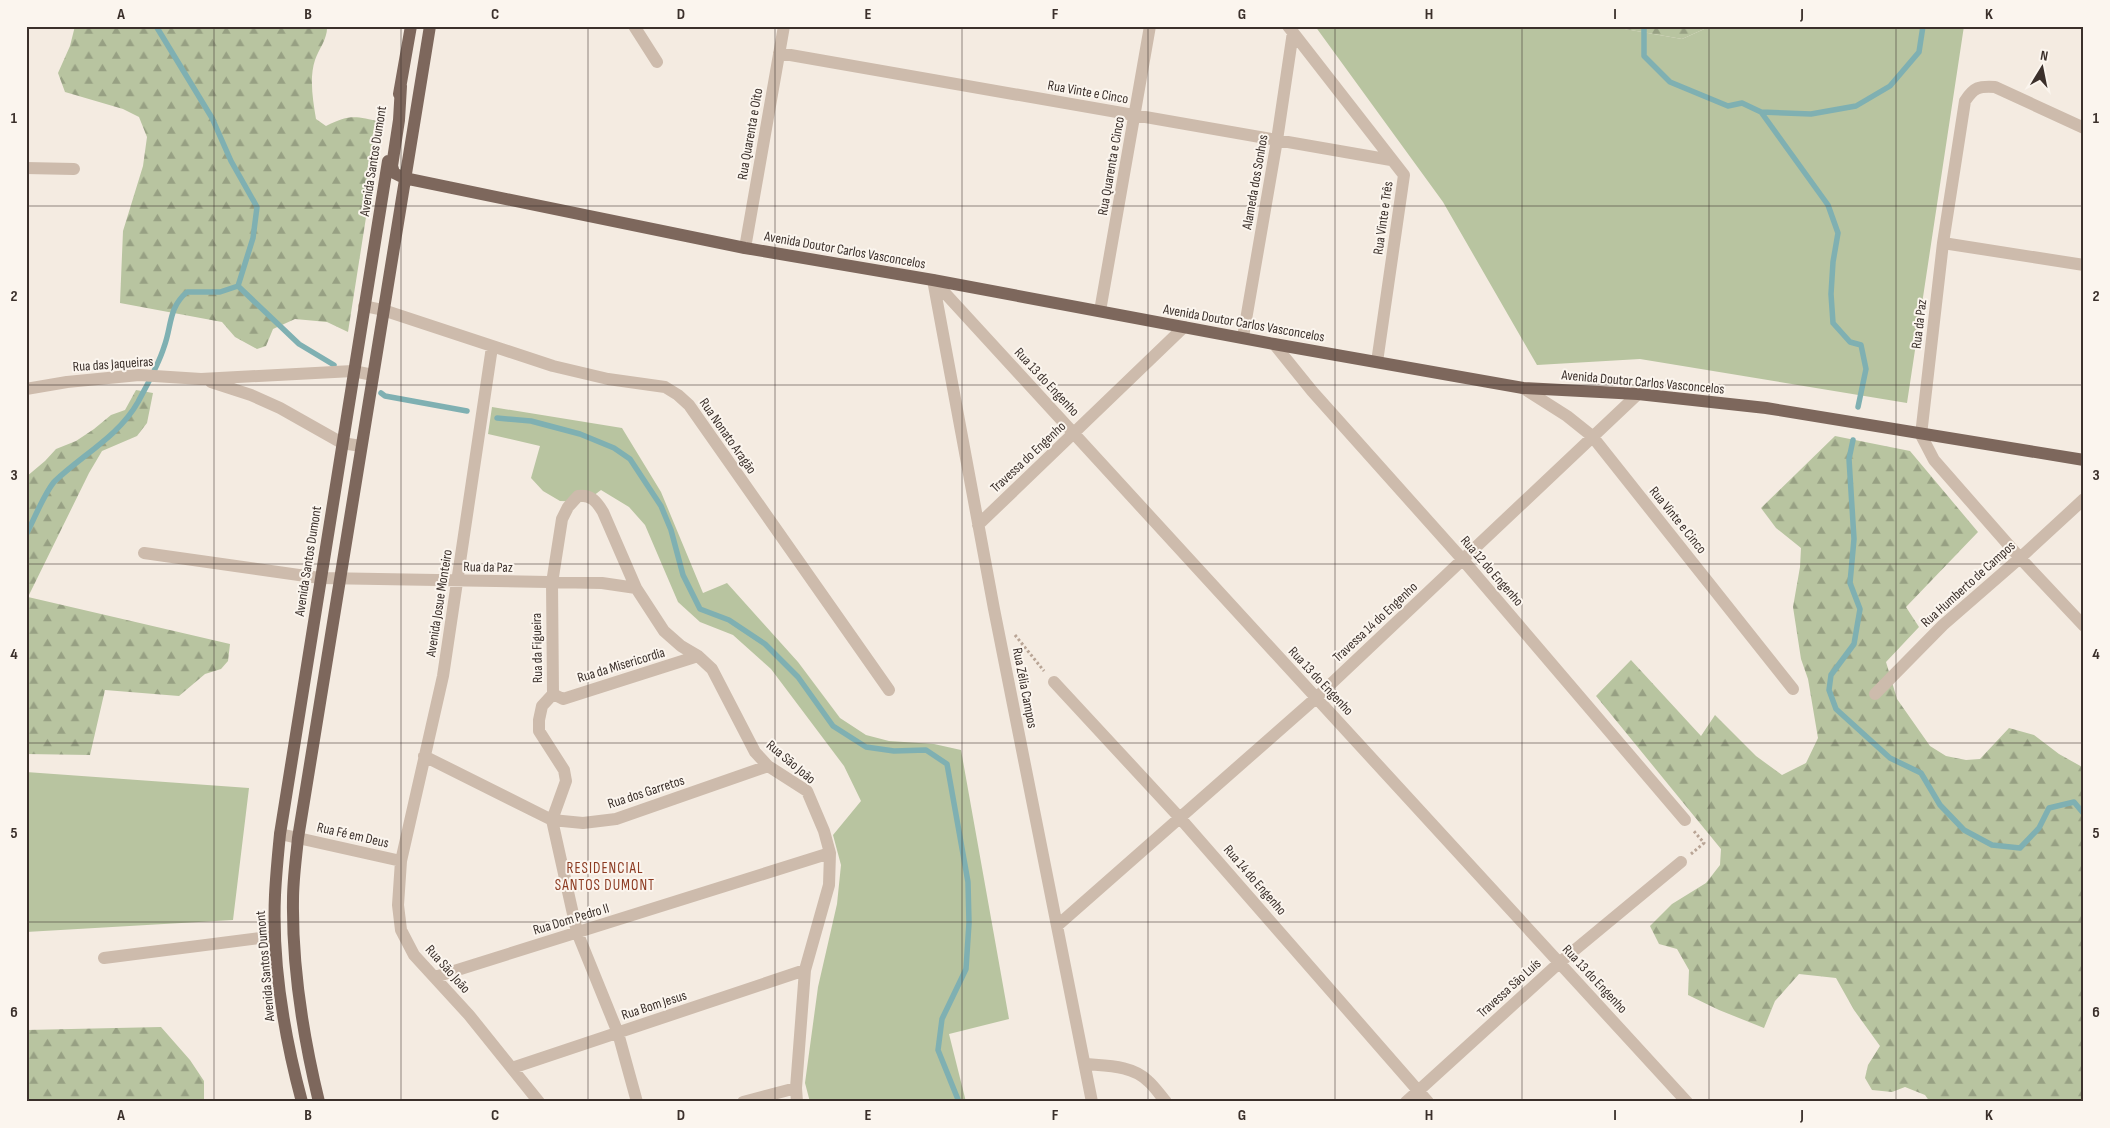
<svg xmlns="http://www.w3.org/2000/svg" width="2110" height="1128" font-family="'Sofia Sans Condensed',sans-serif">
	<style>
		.green { fill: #b8c4a0 }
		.forest { fill: url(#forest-firs) }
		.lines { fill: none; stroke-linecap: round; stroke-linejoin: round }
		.stream { stroke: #7fb0b2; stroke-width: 5.5 }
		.path { stroke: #b9a596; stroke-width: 3; stroke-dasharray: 2.5 2.5; stroke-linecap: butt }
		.minor { stroke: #cdbbac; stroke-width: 12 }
		.major { stroke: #7d675c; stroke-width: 12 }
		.grid { fill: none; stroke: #3b302b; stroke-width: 1; stroke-opacity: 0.55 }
		.labels { text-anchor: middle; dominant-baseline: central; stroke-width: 4; stroke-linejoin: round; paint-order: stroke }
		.street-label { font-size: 14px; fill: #3b302b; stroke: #fbf5ee }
		.neighbourhood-label { font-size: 15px; letter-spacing: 1px; fill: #8c3b22; stroke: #fbf5ee }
		.neatline { fill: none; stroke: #3b302b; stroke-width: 2 }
		.grid-label { font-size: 16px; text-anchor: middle; font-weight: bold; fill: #3b302b }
	</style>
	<defs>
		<pattern id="forest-firs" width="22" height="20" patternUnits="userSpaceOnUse" patternTransform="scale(1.25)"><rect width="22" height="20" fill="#b8c4a0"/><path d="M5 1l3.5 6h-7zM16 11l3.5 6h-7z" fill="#97a083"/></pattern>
	</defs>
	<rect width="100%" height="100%" fill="#f4ebe1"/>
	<path class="green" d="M 1315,26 L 1608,26 L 1682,39 L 1711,26 L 1964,26 L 1907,403 L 1640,359 L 1537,365 L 1443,202 Z
		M 492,407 L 622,428 L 661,492 L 703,593 L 727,583 L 798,662 L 840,718 L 866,735 L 889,741 L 934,744 L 961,750 L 1009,1019 L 949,1034 L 966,1102 L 810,1102 L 805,1083 L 818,987 L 837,904 L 841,865 L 833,835 L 861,801 L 844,766 L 771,669 L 733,635 L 700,622 L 678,602 L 645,525 L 629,507 L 601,490 L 585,502 L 560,501 L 543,491 L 531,478 L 540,446 L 488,434 Z
		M 26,772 L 249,788 L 233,920 L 26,932 Z"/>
	<path class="forest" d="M 75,26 L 327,26 C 328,38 319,49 315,60 C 309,78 313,101 316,119 L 326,126 C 350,114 355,116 381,122 L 348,332 L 327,322 L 295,319 L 273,329 L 266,346 L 257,349 L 235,337 L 222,322 L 120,303 L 123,231 L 143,166 L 147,137 L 139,117 L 123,109 L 65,92 L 58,73 L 70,46 Z
		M 1608,26 L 1711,26 L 1682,39 Z
		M 136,390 L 153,393 L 147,423 L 137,436 L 102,451 L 89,473 L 28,597 L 230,644 L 228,661 L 221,669 L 205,674 L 179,696 L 105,690 L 90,755 L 26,754 L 26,477 L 45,461 L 56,449 L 76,441 L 94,429 L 111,415 L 125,410 Z
		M 1835,436 L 1910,451 L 1978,532 L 1906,607 L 1919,627 L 1886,662 L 1897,699 L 1930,746 L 1946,756 L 1966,760 L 1980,759 L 2009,728 L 2034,735 L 2059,754 L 2084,768 L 2084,1102 L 1930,1102 L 1925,1095 L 1905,1087 L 1892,1092 L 1872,1090 L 1865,1078 L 1868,1065 L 1880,1046 L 1854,1010 L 1836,978 L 1799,974 L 1775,1001 L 1764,1028 L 1719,1010 L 1688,995 L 1689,970 L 1677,949 L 1659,944 L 1650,926 L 1672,904 L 1706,883 L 1720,865 L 1721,849 L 1596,696 L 1631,660 L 1701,736 L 1715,715 L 1756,756 L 1782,775 L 1806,763 L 1818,738 L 1808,679 L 1801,659 L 1793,607 L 1800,567 L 1801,548 L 1776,528 L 1761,508 Z
		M 161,1027 L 190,1060 L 204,1081 L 204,1102 L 26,1102 L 26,1030 Z"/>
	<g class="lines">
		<path class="stream" d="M 1644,26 L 1644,56 L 1670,82 L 1728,106 L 1742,103 L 1761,112 L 1828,205 L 1838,233 L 1833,262 L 1831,294 L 1833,323 L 1850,342 L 1861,345 L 1866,369 L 1858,407
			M 1761,112 L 1811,114 L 1856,106 L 1890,86 L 1919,52 L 1923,26
			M 238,286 L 299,344 L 334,365
			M 381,393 L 385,396 L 467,411
			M 497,418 L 531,421 L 580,434 L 614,448 L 630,459 L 661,506 L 671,530 L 683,575 L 700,609 L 729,620 L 765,644 L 798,677 L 833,726 L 866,747 L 894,751 L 926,750 L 947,764 L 968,882 L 969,923 L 966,969 L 942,1019 L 938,1050 L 959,1102
			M 1853,440 L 1849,459 L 1854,539 L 1850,583 L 1860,609 L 1854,644 L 1831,675 L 1829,690 L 1836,709 L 1890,758 L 1921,773 L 1940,805 L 1964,830 L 1992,845 L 2020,848 L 2039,828 L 2049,808 L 2074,802 L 2084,814
			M 26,535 C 33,522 45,491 55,481 C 82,455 119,436 138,402 C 147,385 158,366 164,347 C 172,326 168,308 187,292 L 220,292 L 238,286 L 253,238 L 257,207 L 231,161 L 212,118 L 156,26"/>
		<path class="path" d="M 1015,635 L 1044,671
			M 1691,854 L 1704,843 L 1693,830"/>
		<path class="minor" d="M 634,26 L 657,62
			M 1288,26 L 1404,175 L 1377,362
			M 779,53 L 1391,160
			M 2084,128 L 1995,87 C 1979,86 1974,87 1965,101 L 1943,243 L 1921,435 L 1934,460 L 2020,558 L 2084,626
			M 26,168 L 74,169
			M 1943,243 L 2084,265
			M 745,248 L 784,26
			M 933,280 L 1687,1102
			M 933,280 L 994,609 L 1092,1102
			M 364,306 L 383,310 L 553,366 L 608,379 L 665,387 L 678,395 L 689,405 L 889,690
			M 1100,311 L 1150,26
			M 1243,337 L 1277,140 L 1293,32
			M 1274,344 L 1312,391 L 1463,560 L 1685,820
			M 492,347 L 443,676 L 401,861 L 398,905 L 401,930 L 414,955 L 469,1015 L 539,1102
			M 211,382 L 251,395 L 280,408 L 342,443 L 361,446
			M 1523,388 L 1567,416 L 1592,436 L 1793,689
			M 26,389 L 67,382 L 139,375 L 201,379 L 353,371 L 373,375
			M 978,525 L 1184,327
			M 144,553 L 320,578 L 602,583 L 636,588
			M 1054,682 L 1180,818 L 1428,1102
			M 553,694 L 563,699 L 698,656
			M 1875,694 L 1943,625 L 2020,558 L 2084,499
			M 424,756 L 552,820 L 583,823 L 616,819 L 768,766
			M 280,834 L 401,861
			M 1058,925 L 1316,698 L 1638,394
			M 104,958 L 275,936
			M 435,977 L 830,853
			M 1085,1064 C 1106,1066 1132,1065 1148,1081 C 1155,1087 1160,1095 1166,1102
			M 512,1068 L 805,970
			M 637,1102 L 618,1033 L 577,932 L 552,820 L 566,781 L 564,770 L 539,731 L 539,720 L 542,706 L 553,694 L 552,583 L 562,519 L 568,507 L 578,496 C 591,494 597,502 603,512 L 636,588 L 664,631 L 681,646 L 698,656 L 712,669 L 755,752 L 768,766 L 807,791 L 824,831 L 830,853 L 829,885 L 805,970 L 796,1088 L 797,1102
			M 743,1102 L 796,1088
			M 1406,1102 L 1559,963 L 1681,862"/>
		<path class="major" d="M 401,86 L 399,120 L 392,166 L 394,173 L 404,178 L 745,248 L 933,280 L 1274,344 L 1523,388 L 1638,394 L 1766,408 L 2084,460
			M 399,94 L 411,26
			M 302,1102 C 284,1035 272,964 275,895 C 276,875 278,854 280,834 L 388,161
			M 319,1102 C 303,1036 292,967 293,900 C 293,879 296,859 298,838 L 430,26"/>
	</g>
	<path class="grid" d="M 214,26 L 214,1102M 401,26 L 401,1102M 588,26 L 588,1102M 775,26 L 775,1102M 962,26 L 962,1102M 1148,26 L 1148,1102M 1335,26 L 1335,1102M 1522,26 L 1522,1102M 1709,26 L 1709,1102M 1896,26 L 1896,1102M 26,206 L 2084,206M 26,385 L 2084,385M 26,564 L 2084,564M 26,743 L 2084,743M 26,922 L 2084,922"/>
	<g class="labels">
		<g class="street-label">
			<text transform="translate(1088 92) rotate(10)">Rua Vinte e Cinco</text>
			<text transform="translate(750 134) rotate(-80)">Rua Quarenta e Oito</text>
			<text transform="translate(373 161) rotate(-81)">Avenida Santos Dumont</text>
			<text transform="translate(1111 166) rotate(-80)">Rua Quarenta e Cinco</text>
			<text transform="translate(1255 182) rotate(-80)">Alameda dos Sonhos</text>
			<text transform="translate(1383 218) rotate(-82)">Rua Vinte e Três</text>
			<text transform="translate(845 250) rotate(10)">Avenida Doutor Carlos Vasconcelos</text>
			<text transform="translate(1244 323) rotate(10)">Avenida Doutor Carlos Vasconcelos</text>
			<text transform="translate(1919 324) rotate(-83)">Rua da Paz</text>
			<text transform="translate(113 364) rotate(-4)">Rua das Jaqueiras</text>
			<text transform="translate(1047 382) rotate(47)">Rua 13 do Engenho</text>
			<text transform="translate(1643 382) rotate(5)">Avenida Doutor Carlos Vasconcelos</text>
			<text transform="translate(728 436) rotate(55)">Rua Nonato Aragão</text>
			<text transform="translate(1028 457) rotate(-43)">Travessa do Engenho</text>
			<text transform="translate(1678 520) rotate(51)">Rua Vinte e Cinco</text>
			<text transform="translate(308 561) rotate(-81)">Avenida Santos Dumont</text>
			<text transform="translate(488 567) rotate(1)">Rua da Paz</text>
			<text transform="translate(1492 571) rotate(49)">Rua 12 do Engenho</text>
			<text transform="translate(1968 584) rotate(-42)">Rua Humberto de Campos</text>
			<text transform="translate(439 603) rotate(-81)">Avenida Josue Monteiro</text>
			<text transform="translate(1375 622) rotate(-43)">Travessa 14 do Engenho</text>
			<text transform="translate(537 648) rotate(-91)">Rua da Figueira</text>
			<text transform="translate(621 665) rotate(-17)">Rua da Misericordia</text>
			<text transform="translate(1321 681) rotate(47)">Rua 13 do Engenho</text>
			<text transform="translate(1025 688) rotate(79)">Rua Zélia Campos</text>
			<text transform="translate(791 762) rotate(40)">Rua São João</text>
			<text transform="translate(646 792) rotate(-18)">Rua dos Garretos</text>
			<text transform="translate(353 835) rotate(13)">Rua Fé em Deus</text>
			<text transform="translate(1255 880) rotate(49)">Rua 14 do Engenho</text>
			<text transform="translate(571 919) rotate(-17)">Rua Dom Pedro II</text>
			<text transform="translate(265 966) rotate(-95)">Avenida Santos Dumont</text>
			<text transform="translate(448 969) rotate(48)">Rua São João</text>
			<text transform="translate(1595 979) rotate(47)">Rua 13 do Engenho</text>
			<text transform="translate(1509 988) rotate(-42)">Travessa São Luís</text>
			<text transform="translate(654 1005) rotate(-18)">Rua Bom Jesus</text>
		</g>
		<g class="neighbourhood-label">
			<text x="605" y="868">RESIDENCIAL<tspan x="605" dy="17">SANTOS DUMONT</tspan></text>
		</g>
	</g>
	<rect width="2110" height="1128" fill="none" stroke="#fbf5ee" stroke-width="55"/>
	<g transform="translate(2042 68) rotate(10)" stroke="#fbf5ee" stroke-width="4" paint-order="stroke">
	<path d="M0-4L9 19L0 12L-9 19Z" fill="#3b302b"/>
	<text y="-8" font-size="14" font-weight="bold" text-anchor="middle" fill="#3b302b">N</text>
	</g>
	<rect x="28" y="28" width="2054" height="1072" class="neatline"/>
	<g class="grid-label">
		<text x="121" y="19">A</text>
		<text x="308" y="19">B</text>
		<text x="495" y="19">C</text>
		<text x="681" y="19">D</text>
		<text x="868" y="19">E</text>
		<text x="1055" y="19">F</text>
		<text x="1242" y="19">G</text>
		<text x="1429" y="19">H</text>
		<text x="1615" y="19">I</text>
		<text x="1802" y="19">J</text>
		<text x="1989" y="19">K</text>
		<text x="14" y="123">1</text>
		<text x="2096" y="123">1</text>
		<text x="14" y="301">2</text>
		<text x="2096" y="301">2</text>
		<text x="14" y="480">3</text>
		<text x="2096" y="480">3</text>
		<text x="14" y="659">4</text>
		<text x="2096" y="659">4</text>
		<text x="14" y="838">5</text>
		<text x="2096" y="838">5</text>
		<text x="14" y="1017">6</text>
		<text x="2096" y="1017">6</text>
		<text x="121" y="1120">A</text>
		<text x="308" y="1120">B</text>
		<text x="495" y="1120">C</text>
		<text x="681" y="1120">D</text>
		<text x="868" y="1120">E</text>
		<text x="1055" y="1120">F</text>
		<text x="1242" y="1120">G</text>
		<text x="1429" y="1120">H</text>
		<text x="1615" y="1120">I</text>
		<text x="1802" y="1120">J</text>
		<text x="1989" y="1120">K</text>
	</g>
</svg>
